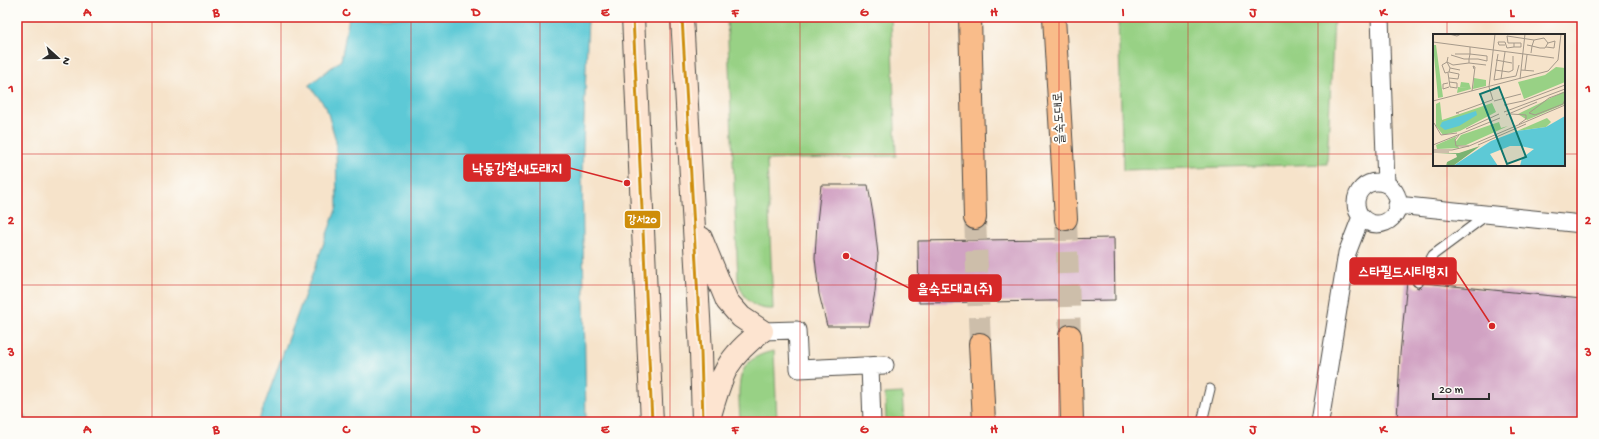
<svg xmlns="http://www.w3.org/2000/svg" width="1599" height="439" font-family="'Gochi Hand','Poor Story',sans-serif">
	<style>
		.green { fill: #98d185; stroke: #627e58 }
		.water { fill: #5dc9d6; stroke: #447a80 }
		.building { fill: #d1a2c3 }
		.lines { fill: none; stroke-linecap: round; stroke-linejoin: round }
		.trunk-tunnel { stroke: #cdbeaa; stroke-width: 22; stroke-dasharray: 22 11; stroke-linecap: butt }
		.service-casing { stroke: #494743; stroke-width: 11 }
		.minor-casing { stroke: #494743; stroke-width: 19 }
		.secondary-casing { stroke: #494743; stroke-width: 24 }
		.trunk-casing { stroke: #494743; stroke-width: 24 }
		.service { stroke: #fff; stroke-width: 9 }
		.minor { stroke: #fff; stroke-width: 17 }
		.secondary { stroke: #fde4d0; stroke-width: 22 }
		.trunk { stroke: #f9bc8a; stroke-width: 22 }
		.bus-1-casing { stroke: #fdfcf7; stroke-width: 6 }
		.bus-1 { stroke: #ce8d09; stroke-width: 3 }
		.grid { fill: none; stroke: #d62828; stroke-width: 1; stroke-opacity: 0.55 }
		.labels { text-anchor: middle; dominant-baseline: central; stroke-width: 4; stroke-linejoin: round; paint-order: stroke }
		.street-label { font-size: 13px; fill: #2b2b2b; stroke: #fdfcf7 }
		.inset-road { fill: none; stroke: #a5998a; stroke-width: 1 }
		.view { fill: #0f766e; fill-opacity: 0.15; stroke: #0f766e; stroke-width: 2 }
		.inset-edge { fill: none; stroke: #2b2b2b; stroke-width: 2 }
		.leader { fill: none; stroke: #d62828; stroke-width: 1.5 }
		.callout-dot { fill: #d62828; stroke: #fdfcf7; stroke-width: 1.5 }
		.callout { fill: #d62828; stroke: #d62828; stroke-width: 1.5 }
		.callout-label { font-size: 14px; text-anchor: middle; font-weight: bold; fill: #fff }
		.line-badge { stroke: #fdfcf7; stroke-width: 1.5 }
		.badge-label { font-size: 11px; text-anchor: middle; font-weight: bold; fill: #fff }
		.neatline { fill: none; stroke: #d62828; stroke-width: 1.5 }
		.grid-label { font-size: 13px; text-anchor: middle; font-weight: bold; fill: #d62828 }
	</style>
	<rect width="100%" height="100%" fill="#fdfcf7"/>
	<filter id="ink" filterUnits="userSpaceOnUse"><feTurbulence type="fractalNoise" baseFrequency=".025" numOctaves="2"/><feDisplacementMap in="SourceGraphic" scale="8" xChannelSelector="R" yChannelSelector="G"/><feConvolveMatrix kernelMatrix="1 2 1 2 8 2 1 2 1" color-interpolation-filters="sRGB"/></filter>
	<filter id="wash" filterUnits="userSpaceOnUse"><feTurbulence type="fractalNoise" baseFrequency=".012" numOctaves="4" result="noise"/><feDisplacementMap in="SourceGraphic" scale="16" xChannelSelector="R" yChannelSelector="G"/><feGaussianBlur stdDeviation="0.9" result="paint"/><feColorMatrix in="noise" values="0 0 0 0 0 0 0 0 0 0 0 0 0 0 0 0 0 1.4 0 .05"/><feComposite in="paint" operator="in"/></filter>
	<g filter="url(#wash)">
		<rect width="100%" height="100%" fill="#f6e3ca"/>
		<path class="green" d="M 727,17 L 891,17 L 896,156 L 767,160 L 773,309 C 753,310 743,299 738,280 Z
			M 1118,17 L 1334,17 L 1327,164 L 1123,170 Z
			M 774,351 L 777,422 L 740,422 C 739,388 732,359 774,351 Z
			M 902,393 L 904,422 L 886,422 L 885,394 Z"/>
		<path class="water" d="M 349,17 L 588,17 L 582,173 L 586,422 L 258,422 L 337,207 L 336,141 L 326,107 L 309,85 L 341,60 Z
			M 17,383 L 19,407 L 27,422 L 17,422 Z"/>
		<g id="blocks">
			<path class="building" d="M 821,185 L 868,185 L 874,220 L 878,254 L 875,292 L 869,326 L 827,326 L 819,294 L 815,258 L 817,222 Z
				M 1114,238 L 1115,300 L 919,303 L 918,241 Z
				M 1407,281 L 1412,282 L 1413,285 L 1418,288 L 1421,287 L 1424,283 L 1582,299 L 1582,422 L 1397,422 L 1400,354 Z"/>
		</g>
	</g>
	<g filter="url(#ink)">
		<use href="#blocks" fill-opacity="0" stroke="#494743" stroke-width="1"/>
		<g class="lines">
			<path class="trunk-tunnel" d="M 975,218 L 980,344
				M 1066,219 L 1070,336"/>
			<g class="service-casing">
				<path id="service" d="M 1418,282 L 1433,255 L 1487,215
					M 1202,422 L 1210,389"/>
			</g>
			<g class="minor-casing">
				<path id="minor" d="M 1380,17 L 1386,184
					M1356 203a21 21 0 1 1 42 0a21 21 0 1 1-42 0Z
					M 1397,205 L 1582,224
					M 762,331 L 797,330 L 799,369 L 885,365
					M 870,366 L 872,422
					M 1320,422 L 1347,253 L 1361,217"/>
			</g>
			<g class="secondary-casing">
				<path id="secondary" d="M 633,17 L 652,422
					M 682,17 L 701,352 L 703,422
					M 701,238 L 727,301 L 741,317 L 762,331 C 724,360 722,375 709,419"/>
			</g>
			<g class="trunk-casing">
				<path id="trunk" d="M 970,17 L 975,218
					M 1054,17 L 1066,219
					M 1070,336 L 1072,422
					M 980,344 L 984,422"/>
			</g>
			<use href="#service" class="service"/>
			<use href="#minor" class="minor"/>
			<use href="#secondary" class="secondary"/>
			<use href="#trunk" class="trunk"/>
			<g class="bus-1-casing">
				<path id="bus-1" d="M 633,17 L 652,422
					M 682,17 L 701,352 L 703,422"/>
			</g>
			<use href="#bus-1" class="bus-1"/>
		</g>
	</g>
	<path class="grid" d="M 152,17 L 152,422M 281,17 L 281,422M 411,17 L 411,422M 540,17 L 540,422M 670,17 L 670,422M 800,17 L 800,422M 929,17 L 929,422M 1059,17 L 1059,422M 1188,17 L 1188,422M 1318,17 L 1318,422M 1447,17 L 1447,35M 17,154 L 1434,154M 1564,154 L 1582,154M 1447,165 L 1447,422M 17,285 L 1582,285"/>
	<g class="labels">
		<g class="street-label">
			<text transform="translate(1060 118) rotate(-93)">을숙도대로</text>
		</g>
	</g>
	<g transform="translate(1433 34)">
		<rect width="132" height="132" fill="#f6e3ca"/>
		<path d="M 0,11 L 3,11 L 10,63 L 5,64 ZM 123,33 L 132,34 L 132,48 L 91,65 L 85,48 L 112,41 ZM 41,44 L 53,46 L 53,52 L 40,55 ZM 28,48 L 36,49 L 38,55 L 24,59 L 25,53 L 35,54 L 27,53 ZM 132,57 L 132,70 L 94,86 L 85,80 ZM 7,68 L 9,86 L 59,69 L 63,78 L 27,97 L 10,101 L 3,92 L 3,70 ZM 114,84 L 118,88 L 113,93 L 84,97 ZM 66,88 L 68,94 L 75,92 L 33,111 L 24,112 L 22,109 L 28,101 ZM 24,102 L 22,105 L 26,114 L 4,115 L 3,111 Z" fill="#98d185"/>
		<path d="M 47,112 L 20,132 L 13,132 L 14,128 L 24,123 L 23,120 L 4,120 L 26,119 Z" fill="#7ab372"/>
		<path d="M 43,77 L 44,81 L 26,92 L 12,96 L 7,92 L 9,88 ZM 132,82 L 132,132 L 87,132 L 89,124 L 101,115 L 88,112 L 77,112 L 57,120 L 65,132 L 20,132 L 58,107 L 84,97 L 113,93 Z" fill="#5dc9d6"/>
		<path class="inset-road" d="M 16,0 L 24,2 L 28,0M 0,8 L 121,24M 81,9 L 88,9 L 88,13 L 81,13 L 81,9 L 75,9 L 74,2 L 101,6 L 111,4 L 115,9 L 112,14 L 107,14 L 99,12 L 101,6M 72,11 L 66,11 L 65,8 L 72,8 L 74,14 L 81,13M 94,11 L 99,12 L 98,19M 113,13 L 121,14 L 122,7 L 115,9M 22,20 L 37,20 L 37,13M 65,20 L 61,46 L 83,42 L 86,31M 15,23 L 14,28 L 20,31 L 36,29 L 36,25 L 37,20 L 54,22 L 54,27 L 45,25 L 31,25 L 18,21M 63,26 L 79,29M 36,29 L 53,31M 17,34 L 16,38 L 12,39 L 9,31 L 14,28 L 17,34 L 27,36M 62,36 L 76,38 L 80,36 L 80,22M 88,36 L 101,37M 92,36 L 94,21M 15,39 L 17,53 L 24,54 L 24,49 L 16,48M 16,44 L 25,45 L 26,40 L 16,38M 68,45 L 72,18M 87,45 L 92,0M 15,49 L 10,50 L 10,55 L 16,53M 0,53 L 0,126M 39,57 L 42,33 L 40,32 L 41,35M 132,58 L 116,64 L 96,79 L 102,81 L 130,70 L 132,65M 60,66 L 56,53 L 62,0M 0,67 L 115,37 L 125,26 L 128,0M 61,67 L 88,60M 71,71 L 90,67 L 132,51M 71,78 L 132,55M 26,79 L 23,79 L 59,66M 78,80 L 93,81 L 93,85 L 86,90M 73,81 L 104,68M 1,89 L 8,101 L 24,99M 33,95 L 66,80M 26,101 L 22,106 L 23,112 L 36,112M 0,111 L 67,84M 45,111 L 93,90M 0,116 L 19,116 L 36,112 L 132,71M 0,118 L 16,118"/>
		<path class="view" d="M 66,53 L 93,123 L 74,130 L 47,60 Z"/>
		<rect width="132" height="132" class="inset-edge"/>
	</g>
	<path class="leader" d="M627 183L570 168M1492 326L1456 271M846 256L909 288"/>
	<g class="callout-dot">
		<circle cx="627" cy="183" r="4"/>
		<circle cx="1492" cy="326" r="4"/>
		<circle cx="846" cy="256" r="4"/>
	</g>
	<g class="callout">
		<rect x="464" y="155" width="106" height="26" rx="4"/>
		<rect x="1350" y="258" width="106" height="26" rx="4"/>
		<rect x="909" y="275" width="92" height="26" rx="4"/>
	</g>
	<g class="callout-label">
		<text x="517" y="173">낙동강철새도래지</text>
		<text x="1403" y="276">스타필드시티명지</text>
		<text x="955" y="293">을숙도대교(주)</text>
	</g>
	<rect class="line-badge" x="624" y="210" width="37" height="19" rx="4" fill="#ce8d09"/>
	<g class="badge-label">
		<text x="642" y="223">강서20</text>
	</g>
	<rect width="1599" height="439" fill="none" stroke="#fdfcf7" stroke-width="44"/>
	<g transform="translate(58 58) rotate(111)" stroke="#fdfcf7" stroke-width="3" paint-order="stroke">
	<path d="M0-3L7 15L0 10L-7 15Z" fill="#2b2b2b"/>
	<text y="-6" font-size="11" font-weight="bold" text-anchor="middle" fill="#2b2b2b">N</text>
	</g>
	<path d="M1433 393v6h56v-6" fill="none" stroke="#2b2b2b" stroke-width="2"/>
	<text x="1439" y="393" font-size="12" fill="#2b2b2b" stroke="#fdfcf7" stroke-width="3" paint-order="stroke">20 m</text>
	<rect x="22" y="22" width="1555" height="395" class="neatline"/>
	<g class="grid-label">
		<text x="87" y="16">A</text>
		<text x="216" y="16">B</text>
		<text x="346" y="16">C</text>
		<text x="476" y="16">D</text>
		<text x="605" y="16">E</text>
		<text x="735" y="16">F</text>
		<text x="864" y="16">G</text>
		<text x="994" y="16">H</text>
		<text x="1123" y="16">I</text>
		<text x="1253" y="16">J</text>
		<text x="1383" y="16">K</text>
		<text x="1512" y="16">L</text>
		<text x="11" y="92">1</text>
		<text x="1588" y="92">1</text>
		<text x="11" y="224">2</text>
		<text x="1588" y="224">2</text>
		<text x="11" y="356">3</text>
		<text x="1588" y="356">3</text>
		<text x="87" y="433">A</text>
		<text x="216" y="433">B</text>
		<text x="346" y="433">C</text>
		<text x="476" y="433">D</text>
		<text x="605" y="433">E</text>
		<text x="735" y="433">F</text>
		<text x="864" y="433">G</text>
		<text x="994" y="433">H</text>
		<text x="1123" y="433">I</text>
		<text x="1253" y="433">J</text>
		<text x="1383" y="433">K</text>
		<text x="1512" y="433">L</text>
	</g>
</svg>
